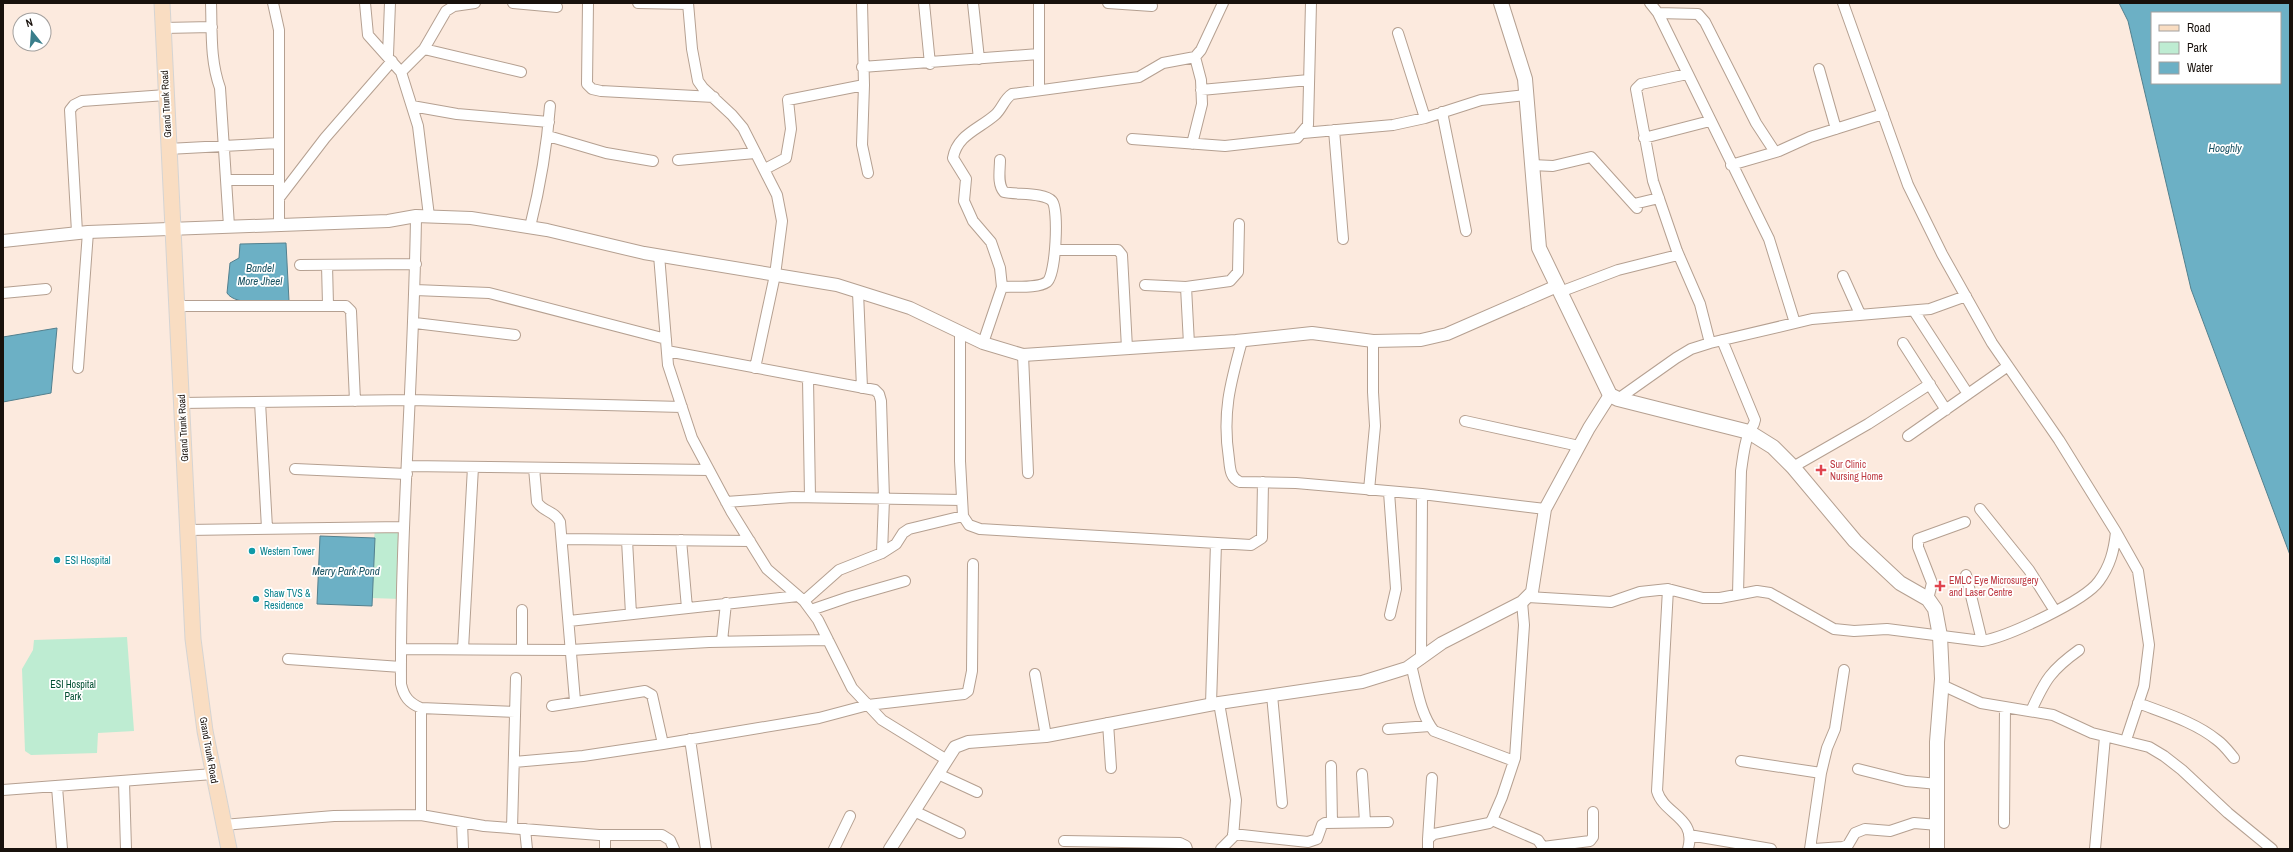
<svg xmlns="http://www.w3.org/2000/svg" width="2293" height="852" font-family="'Archivo Narrow',sans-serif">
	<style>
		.green { fill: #beecd2 }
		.water { fill: #6cb0c5; stroke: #53808e; fill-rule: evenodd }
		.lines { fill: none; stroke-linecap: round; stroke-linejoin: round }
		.minor-casing { stroke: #b5a091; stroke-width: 12 }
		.tertiary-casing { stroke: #b5a091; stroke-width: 14 }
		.secondary-casing { stroke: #b5a091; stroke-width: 16 }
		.primary-casing { stroke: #d5d4d3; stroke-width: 17 }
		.minor { stroke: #fff; stroke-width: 10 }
		.tertiary { stroke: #fff; stroke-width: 12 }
		.secondary { stroke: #fff; stroke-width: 14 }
		.primary { stroke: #f9ddc2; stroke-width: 15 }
		.health-dot { fill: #e0444e; stroke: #fff; stroke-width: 1.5 }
		.culture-dot { fill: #0f9aa8; stroke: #fff; stroke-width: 1.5 }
		.labels { text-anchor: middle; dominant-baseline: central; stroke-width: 3.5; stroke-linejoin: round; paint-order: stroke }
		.street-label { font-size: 10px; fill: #18110c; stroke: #fff }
		.health-label { font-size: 10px; fill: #be3a42; stroke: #fff; text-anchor: start }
		.culture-label { font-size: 10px; fill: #0d838f; stroke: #fff; text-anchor: start }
		.park-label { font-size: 10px; fill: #004e31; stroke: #fff }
		.water-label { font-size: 11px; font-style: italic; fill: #1a5363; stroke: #fff }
	</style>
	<rect width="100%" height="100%" fill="#fceade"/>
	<path class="green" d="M 375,524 L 404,526 L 401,599 L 371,598 Z
		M 127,637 L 134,731 L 98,733 L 97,753 L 31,755 L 25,751 L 22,669 L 33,650 L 34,640 Z"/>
	<path class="water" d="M 2119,3 L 2290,3 L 2290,555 L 2191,289 L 2128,21 ZM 2152,13 L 2280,13 L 2280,83 L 2152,83 Z
		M 286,243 L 289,301 C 274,301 236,307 227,293 L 230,263 L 239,258 L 240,244 Z
		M 57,328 L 51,393 L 3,402 L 3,337 Z
		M 320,536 L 375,538 L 372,606 L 317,604 Z"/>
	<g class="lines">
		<g class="minor-casing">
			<path id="minor" d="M 211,3 C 212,32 210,60 220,88 L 229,226
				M 273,3 L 279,30 L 279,224
				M 365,3 L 368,35 L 401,72 L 418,126 L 429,216
				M 513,3 L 557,7
				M 588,3 L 587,84 L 592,89 L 601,91 L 714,97
				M 638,3 L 688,4
				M 688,3 L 692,49 L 698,81 L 703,88 L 732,115 L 743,128 L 777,195 L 782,221 L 775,275 L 755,368
				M 862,3 L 864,85 L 862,145 L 868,173
				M 924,3 L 930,64
				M 973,3 L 979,59
				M 1108,3 L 1152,6
				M 1650,3 L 1658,13 L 1769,239 L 1795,323
				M 1658,13 L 1698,14 L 1705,22 L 1756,123 L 1775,152
				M 163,28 L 212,27
				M 1398,33 L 1425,118
				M 424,49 L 521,72
				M 388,55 L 390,3
				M 862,67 L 1039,54
				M 1819,69 L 1836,129
				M 401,72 L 424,49 L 446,11 L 454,6 L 475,3
				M 1687,74 L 1641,84 L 1636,89 L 1653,181 L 1677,251 L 1700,304 L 1710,343
				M 1039,90 L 1039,3
				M 1201,90 L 1309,80
				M 412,106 L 457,114 L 549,122
				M 1442,112 L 1466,231
				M 1334,130 L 1343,239
				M 1303,133 L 1393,125 L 1425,118 L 1481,100 L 1526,95
				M 548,136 L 606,153 L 653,161
				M 1644,138 L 1710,121
				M 1132,139 L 1225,146 L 1297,138 L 1308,125 L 1311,3
				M 1192,144 L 1202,104 L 1201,80 L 1195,57
				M 168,149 L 279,143
				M 678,160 L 755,153
				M 1000,160 C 1000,170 997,184 1004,192 C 1016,195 1044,192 1052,201 C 1059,209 1056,275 1047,282 C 1037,289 1014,286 1002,287
				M 1532,165 L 1553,166 L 1591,157 L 1637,208
				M 1731,165 L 1779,151 L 1810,137 L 1883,114
				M 765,169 L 786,158 L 791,129 L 788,100 L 864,85
				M 226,180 L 279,180
				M 279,198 L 325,138 L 392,61
				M 1634,204 L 1659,198
				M 416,216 C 414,372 400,528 401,684 C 404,697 409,703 421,708 L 515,712
				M 530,227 C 540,187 547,147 550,106
				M 77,232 L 70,110 L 74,105 L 82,101 L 166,95
				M 1055,250 L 1118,250 L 1122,255 L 1127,348
				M 659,255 L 668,365 L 692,438 L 731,511 L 767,569 L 804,601 L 818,620 L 852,688 L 882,720 L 947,760
				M 300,265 L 416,264
				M 327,265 L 328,305
				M 1843,276 L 1860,314
				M 1145,285 L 1186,287 L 1230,281 L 1238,272 L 1239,224
				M 1186,287 L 1189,344
				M 415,290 L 489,293 L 666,339
				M 858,292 L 862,388
				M 1560,292 L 1618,270 L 1678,255
				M 3,293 L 46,289
				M 177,306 L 346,306 L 351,311 L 355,401
				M 1914,311 L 1968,394
				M 415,323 L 515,335
				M 960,332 L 960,461 L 963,516 L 969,525 L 980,529 L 1251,545 L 1262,538 L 1263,482
				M 1722,340 L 1755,420 C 1754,427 1750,429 1748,435 C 1744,446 1743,458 1741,471 L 1738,594
				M 1242,341 C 1230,384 1222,414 1229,459 C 1230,468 1230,478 1240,482 L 1296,483 L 1422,494 L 1545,509
				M 983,343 L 1002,287 L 1000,268 L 991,242 L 973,221 L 964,201 L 966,179 L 953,158 C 957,135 979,129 995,115 C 1002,109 1004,99 1012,94 L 1139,77 L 1163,63 L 1195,57 L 1201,50 L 1223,3
				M 1903,343 L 1946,410
				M 667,351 L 875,390 L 879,394 L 881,401 L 884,499 L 882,553
				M 1023,355 L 1028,473
				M 78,368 L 88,232
				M 808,379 L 810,497
				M 1618,399 L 1676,358 L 1691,349 L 1710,343 L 1812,319 L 1930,309 L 1966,296
				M 260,402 L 267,528
				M 181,403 L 411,400 L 682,407
				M 1465,421 L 1579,446
				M 1908,436 L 2008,366
				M 407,466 L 709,470
				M 1793,467 L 1868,424 L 1930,384
				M 534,468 L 537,502 C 543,512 555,511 560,522 L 575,701
				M 295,469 L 407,474
				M 1369,490 L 1375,426 L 1373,392 L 1373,341
				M 1389,492 L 1396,589 L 1390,615
				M 726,502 L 793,497 L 962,500
				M 1980,509 L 2029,570 L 2055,611
				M 187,530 L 404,527
				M 2116,532 L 2138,571 L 2149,645 L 2144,686 L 2126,740
				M 562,539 L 750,541
				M 627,540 L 631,614
				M 681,540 L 687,608
				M 1966,575 L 1982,641
				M 1668,589 L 1657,791 C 1664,815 1697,817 1688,849
				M 1528,597 L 1611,602 L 1640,592 L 1668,589 L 1703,598 L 1720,598 L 1757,591 L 1770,593 L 1834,629 L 1854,631 L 1887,629 L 1982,641 C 2007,637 2085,601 2099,581 C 2110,566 2114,551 2116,532 L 2059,440 L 1992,343 L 1942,254 L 1908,185 L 1843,3
				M 1928,599 L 1932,583 L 1918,547 L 1918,539 L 1965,522
				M 804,601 L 839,570 L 882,553 L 896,544 L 903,533 L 909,529 L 963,516
				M 811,610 L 849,597 L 905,581
				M 569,621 L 798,596
				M 722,641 L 726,603
				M 401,649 L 571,650 L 709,642 L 828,640
				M 463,649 L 473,467
				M 522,649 L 522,610
				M 288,659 L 401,667
				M 1421,659 L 1422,494
				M 1411,665 C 1417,687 1420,714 1434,731 L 1514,761
				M 1035,674 L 1046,736
				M 1942,685 L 1981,703 L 2053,715 L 2092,733 L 2149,747 L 2164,756 L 2182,770 L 2228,813 L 2272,849
				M 1272,695 L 1282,803
				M 1219,703 L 1236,800 L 1233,837 L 1221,849
				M 2138,703 C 2164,713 2195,722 2217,740 C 2224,745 2229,752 2234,758
				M 1211,704 L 1216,543
				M 552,706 L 645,691 L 652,695 L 663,744
				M 421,708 L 421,815
				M 2031,711 C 2045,680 2051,670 2079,650
				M 1108,723 L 1111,768
				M 1388,729 L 1430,726
				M 690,739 L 706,849
				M 1741,761 L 1821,773
				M 514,762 L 583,756 L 663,744 L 819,718 L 868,705 L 964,694 L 968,691 L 972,671 L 973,564
				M 1331,766 L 1332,823
				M 1858,769 L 1906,781 L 1938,784
				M 938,774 L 977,792
				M 1362,774 L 1365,822
				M 124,782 L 126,849
				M 57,787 L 62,849
				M 3,790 L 213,774
				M 914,811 L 960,833
				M 1492,820 L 1538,840 L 1544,849
				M 462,822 L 463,849
				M 2004,823 L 2005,707
				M 223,825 L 334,816 L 421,815 L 484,826 L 599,835 L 662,835 L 670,840 L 674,849
				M 512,828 L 516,678
				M 525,829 L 527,849
				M 1233,834 L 1308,842 L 1317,839 L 1322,825 L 1325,823 L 1388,822
				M 605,835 L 605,849
				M 1689,835 L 1771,849
				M 1428,839 L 1432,778
				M 1064,841 L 1180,843 L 1186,846 L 1187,849
				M 1543,847 L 1590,841 L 1593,837 L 1593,812
				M 834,849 L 850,816
				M 1428,849 L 1428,839 L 1434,834 L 1489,823 L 1492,820 L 1502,797 L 1515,758 L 1524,625 L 1522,602
				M 1810,849 L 1821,773 L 1827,748 L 1835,729 L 1844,670
				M 1814,849 L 1843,847 L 1848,845 L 1855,833 L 1865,829 L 1890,831 L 1914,823 L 1938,825
				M 2095,849 L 2105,737"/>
		</g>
		<g class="tertiary-casing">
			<path id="tertiary" d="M 3,241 L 88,232 L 388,221 L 416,216 L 471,218 L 547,230 L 644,253 L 837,285 L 910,308 L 983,343 L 1023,355 L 1236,341 L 1312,333 L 1373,341 L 1421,340 L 1447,334 L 1557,286
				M 890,849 L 955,747 L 968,742 L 1046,736 L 1219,703 L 1362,682 L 1407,668 L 1442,643 L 1522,602 L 1532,592 L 1545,509 L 1589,428 L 1610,395"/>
		</g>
		<g class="secondary-casing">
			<path id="secondary" d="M 1501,3 L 1525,79 L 1539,248 L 1610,395 L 1618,399 L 1749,432 L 1773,447 L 1793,467 L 1855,541 L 1900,583 L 1928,599 L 1935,609 L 1940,636 L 1942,679 L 1937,742 L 1937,849"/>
		</g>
		<g class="primary-casing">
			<path id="primary" d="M 162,3 L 193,639 L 205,731 L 229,849"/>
		</g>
		<use href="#minor" class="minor"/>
		<use href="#tertiary" class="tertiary"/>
		<use href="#secondary" class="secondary"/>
		<use href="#primary" class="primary"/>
	</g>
	<g class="health-dot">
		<path d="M1819 464h4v4h4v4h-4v4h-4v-4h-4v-4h4z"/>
		<path d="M1938 580h4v4h4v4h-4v4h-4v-4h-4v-4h4z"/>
	</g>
	<g class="culture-dot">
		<circle cx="252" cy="551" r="4"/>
		<circle cx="57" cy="560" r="4"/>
		<circle cx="256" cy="599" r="4"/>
	</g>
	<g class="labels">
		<g class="street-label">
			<text transform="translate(166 104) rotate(-93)">Grand Trunk Road</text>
			<text transform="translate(183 428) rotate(-93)">Grand Trunk Road</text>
			<text transform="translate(209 750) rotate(80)">Grand Trunk Road</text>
		</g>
		<g class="health-label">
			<text x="1830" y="464">Sur Clinic<tspan x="1830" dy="12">Nursing Home</tspan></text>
			<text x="1949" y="580">EMLC Eye Microsurgery<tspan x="1949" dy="12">and Laser Centre</tspan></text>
		</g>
		<g class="culture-label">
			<text x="260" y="551">Western Tower</text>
			<text x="65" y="560">ESI Hospital</text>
			<text x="264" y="593">Shaw TVS &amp;<tspan x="264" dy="12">Residence</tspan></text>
		</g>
		<g class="park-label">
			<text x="73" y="684">ESI Hospital<tspan x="73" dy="12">Park</tspan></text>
		</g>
		<g class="water-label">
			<text x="2225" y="148">Hooghly</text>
			<text x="260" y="268">Bandel<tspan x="260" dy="13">More Jheel</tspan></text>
			<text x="346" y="571">Merry Park Pond</text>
		</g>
	</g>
	<rect width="2293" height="852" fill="none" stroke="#18110c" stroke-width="8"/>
	<rect x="2151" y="12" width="130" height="72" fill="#ffffff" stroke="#a3a09e"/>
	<rect x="2159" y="25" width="20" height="6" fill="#f9ddc2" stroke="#a3a09e"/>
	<text x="2187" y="32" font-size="12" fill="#18110c">Road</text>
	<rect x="2159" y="42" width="20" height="12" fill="#beecd2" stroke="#a3a09e"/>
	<text x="2187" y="52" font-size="12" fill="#18110c">Park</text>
	<rect x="2159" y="62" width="20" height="12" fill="#6cb0c5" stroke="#a3a09e"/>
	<text x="2187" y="72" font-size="12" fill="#18110c">Water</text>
	<g transform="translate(32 32) rotate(343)"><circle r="19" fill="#ffffff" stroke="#a3a09e"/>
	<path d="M0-3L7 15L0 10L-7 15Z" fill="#397e8b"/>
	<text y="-6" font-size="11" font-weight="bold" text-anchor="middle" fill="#18110c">N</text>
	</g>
</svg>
